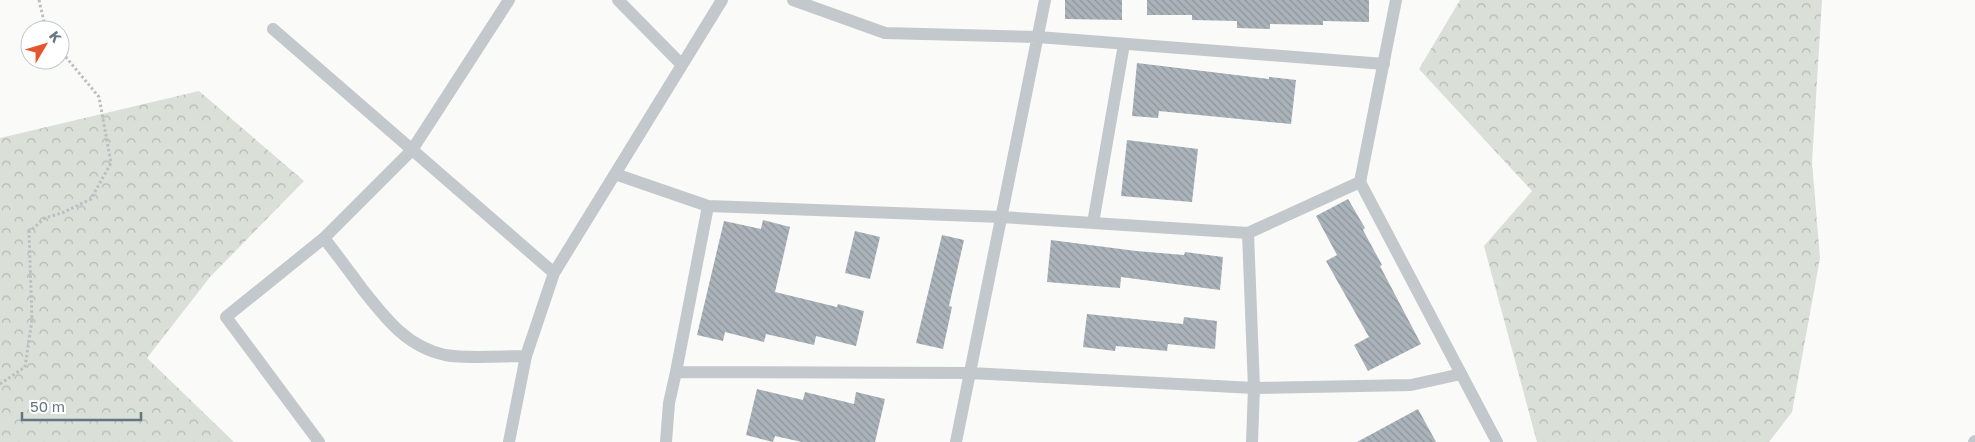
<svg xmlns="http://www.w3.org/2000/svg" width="1975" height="442" font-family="'Golos Text',sans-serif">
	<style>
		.forest { fill: url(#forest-crowns) }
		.building { fill: url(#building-back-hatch) }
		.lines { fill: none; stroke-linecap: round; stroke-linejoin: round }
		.path { stroke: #bbbfc2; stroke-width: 3; stroke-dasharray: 2.5 2.5; stroke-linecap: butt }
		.street { stroke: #c3c8cc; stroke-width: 12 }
	</style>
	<defs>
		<pattern id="forest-crowns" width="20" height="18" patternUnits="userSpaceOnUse" patternTransform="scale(1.25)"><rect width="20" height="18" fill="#dadfd7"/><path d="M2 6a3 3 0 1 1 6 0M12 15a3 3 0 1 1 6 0" fill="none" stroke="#b4b9b4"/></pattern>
		<pattern id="building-back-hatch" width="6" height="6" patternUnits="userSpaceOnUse" patternTransform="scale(1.25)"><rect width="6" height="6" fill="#aab3b9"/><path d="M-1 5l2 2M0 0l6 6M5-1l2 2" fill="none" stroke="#8e969c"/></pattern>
	</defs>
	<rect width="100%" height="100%" fill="#fafaf8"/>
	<path class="forest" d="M 1460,0 L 1822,0 L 1812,162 L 1820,258 L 1792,412 L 1769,442 L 1537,442 L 1484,246 L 1532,191 L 1419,69 Z
		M 199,91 L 304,181 L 210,277 L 147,358 L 234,442 L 0,442 L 0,138 Z"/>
	<path class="building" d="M 1065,0 L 1122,0 L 1122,20 L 1065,19 Z
		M 1147,0 L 1369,0 L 1369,22 L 1323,21 L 1323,25 L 1270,24 L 1270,29 L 1237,28 L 1237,21 L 1192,20 L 1192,15 L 1147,15 Z
		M 1137,63 L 1269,79 L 1269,77 L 1296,80 L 1291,124 L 1159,111 L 1158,118 L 1132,116 Z
		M 1127,140 L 1198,149 L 1192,202 L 1121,196 Z
		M 1348,199 L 1365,228 L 1363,230 L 1382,265 L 1380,266 L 1421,344 L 1368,371 L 1354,345 L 1369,337 L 1326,261 L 1337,255 L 1316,216 Z
		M 763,220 L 790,227 L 775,292 L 837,307 L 838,304 L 864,311 L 856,346 L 816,336 L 814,345 L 766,334 L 764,342 L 725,332 L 723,341 L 697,335 L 724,221 L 761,229 Z
		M 855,231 L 880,237 L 870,279 L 845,273 Z
		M 942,235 L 964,240 L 949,306 L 952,307 L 943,349 L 916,343 Z
		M 1051,240 L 1136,251 L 1184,255 L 1185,252 L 1223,257 L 1220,290 L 1121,277 L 1120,288 L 1047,282 Z
		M 1087,314 L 1183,324 L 1184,317 L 1217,321 L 1215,349 L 1168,344 L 1167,351 L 1116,346 L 1115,351 L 1083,347 Z
		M 757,389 L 803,400 L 805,392 L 854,404 L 856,392 L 885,399 L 875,442 L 802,442 L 775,436 L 773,442 L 746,435 Z
		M 1418,409 L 1436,442 L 1357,442 Z"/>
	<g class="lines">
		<path class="path" d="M 39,0 L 46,30
			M 0,384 L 25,367 L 32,320 L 29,232 L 45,218 L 62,213 L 91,199 L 111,163 L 99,97 L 60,50"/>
		<path class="street" d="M 618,0 L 682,65
			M 793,0 L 885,33 L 1038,37 L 1384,64
			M 1396,0 L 1360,182 L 1497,442
			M 273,29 L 554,273
			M 615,174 L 708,206 L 1001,217 L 1248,233 L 1360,182
			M 1093,223 L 1124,44
			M 1248,233 L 1254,388 L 1252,442
			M 324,238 C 337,255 350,272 363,290 C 386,319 407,347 445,355 C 467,359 503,356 526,356
			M 676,372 L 708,206
			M 319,442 L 226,317 L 324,238 L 412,150 L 509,0
			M 509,442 L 526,356 L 554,273 L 722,0
			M 666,442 L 669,403 L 676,372 L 970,373 L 1254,388 L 1411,385 L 1461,374
			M 956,442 L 1045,0
			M 1974,442 L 1975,441"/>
	</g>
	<g transform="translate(45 45) rotate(52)"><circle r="24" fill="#ffffff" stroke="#c1c8cd"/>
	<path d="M0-4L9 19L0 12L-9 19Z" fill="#e4572e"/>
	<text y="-8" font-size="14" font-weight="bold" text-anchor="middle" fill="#657683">K</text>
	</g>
	<path d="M22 412v8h119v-8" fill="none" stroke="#657683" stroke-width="2.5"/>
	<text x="30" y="412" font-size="15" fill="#657683" stroke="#ffffff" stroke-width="4" paint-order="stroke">50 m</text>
</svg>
